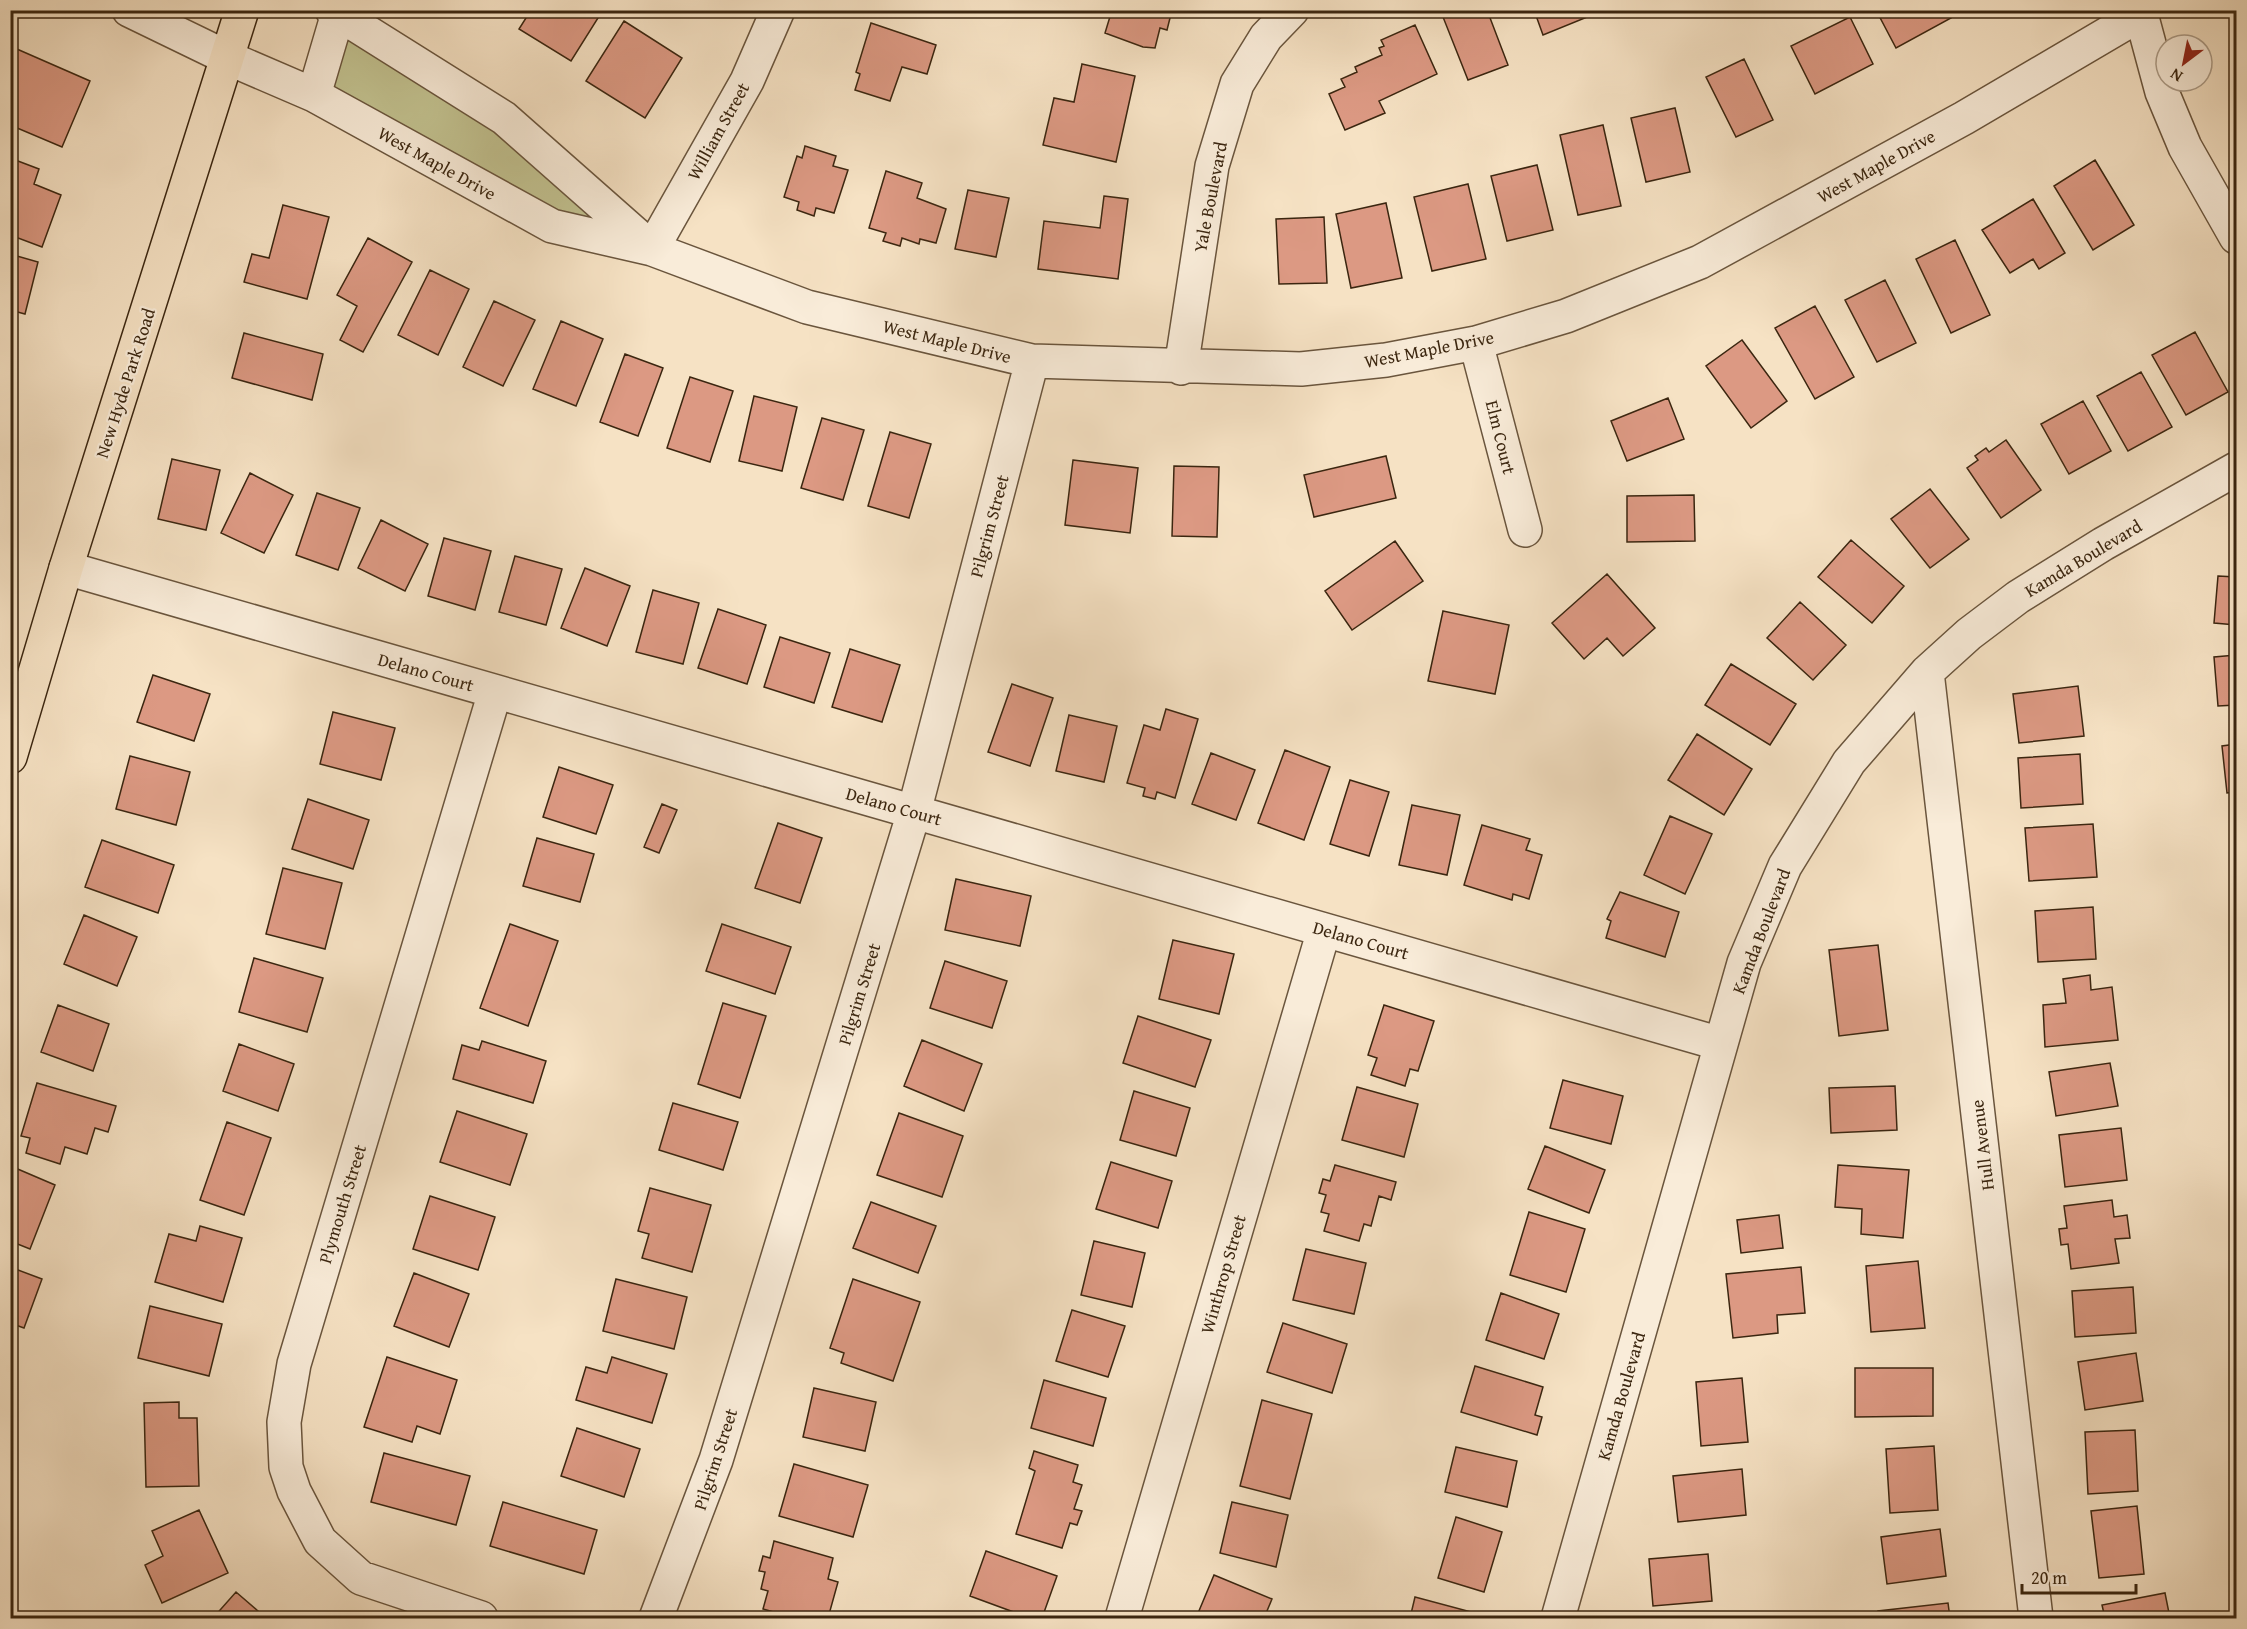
<svg xmlns="http://www.w3.org/2000/svg" width="2247" height="1629" font-family="'Gentium Book Plus',serif">
	<style>
		.green { fill: #c2c290; stroke: #7e7450; stroke-width: 1.5 }
		.building { fill: #dc9983; stroke: #3b2610; stroke-width: 1.5 }
		.lines { fill: none; stroke-linecap: round; stroke-linejoin: round }
		.minor-casing { stroke: #6a553d; stroke-width: 36 }
		.major-casing { stroke: #3b2610; stroke-width: 36 }
		.minor { stroke: #f9ecd9; stroke-width: 33 }
		.major { stroke: #f6e2c4; stroke-width: 33 }
		.labels { text-anchor: middle; dominant-baseline: central; stroke-width: 4.5; stroke-linejoin: round; paint-order: stroke }
		.street-label { font-size: 18px; fill: #3b2610; stroke: #f9ecd9 }
	</style>
	<rect width="100%" height="100%" fill="#f6e2c4"/>
	<filter id="stains"><feTurbulence type="fractalNoise" baseFrequency=".00333" numOctaves="4"/><feColorMatrix values="0 0 0 0 .2 0 0 0 0 .09 0 0 0 0 .02 0 0 0 .5 -.17"/></filter>
	<radialGradient id="worn" r=".72"><stop offset=".6" stop-color="#630" stop-opacity="0"/><stop offset="1" stop-color="#630" stop-opacity=".3"/></radialGradient>
	<path class="green" d="M 343,21 L 495,121 L 625,236 L 552,216 L 324,93 Z"/>
	<path class="building" d="M 531,10 L 586,10 L 598,18 L 571,61 L 519,29 Z
		M 907,10 L 923,10 L 921,15 Z
		M 1112,10 L 1172,10 L 1167,30 L 1160,28 L 1155,48 L 1143,47 L 1105,33 Z
		M 1460,10 L 1487,10 L 1508,65 L 1468,80 L 1443,17 Z
		M 1534,10 L 1602,10 L 1602,11 L 1543,35 Z
		M 1876,10 L 1946,10 L 1951,18 L 1896,48 Z
		M 1850,17 L 1873,64 L 1815,94 L 1791,46 Z
		M 624,21 L 682,58 L 645,118 L 586,81 Z
		M 871,23 L 936,45 L 927,74 L 902,67 L 890,101 L 855,90 L 860,74 L 856,72 Z
		M 1415,25 L 1437,74 L 1379,101 L 1385,113 L 1345,130 L 1329,94 L 1345,87 L 1341,79 L 1357,72 L 1355,67 L 1382,55 L 1379,48 L 1384,46 L 1381,40 Z
		M 10,46 L 90,81 L 62,147 L 10,125 Z
		M 1744,59 L 1773,120 L 1736,137 L 1706,77 Z
		M 1082,64 L 1135,76 L 1116,162 L 1043,145 L 1054,98 L 1074,102 Z
		M 1675,108 L 1690,172 L 1646,182 L 1631,118 Z
		M 1603,125 L 1621,206 L 1578,215 L 1560,135 Z
		M 805,146 L 836,156 L 833,166 L 848,170 L 834,213 L 816,208 L 814,216 L 797,210 L 799,202 L 784,197 L 797,156 L 802,158 Z
		M 10,158 L 39,169 L 34,184 L 61,195 L 42,247 L 10,235 Z
		M 2095,160 L 2134,225 L 2093,250 L 2054,186 Z
		M 1537,165 L 1553,230 L 1507,241 L 1491,176 Z
		M 886,171 L 922,183 L 917,198 L 946,209 L 936,243 L 920,239 L 919,244 L 902,238 L 900,246 L 883,241 L 886,233 L 869,228 Z
		M 1468,184 L 1486,259 L 1432,271 L 1414,197 Z
		M 968,190 L 1009,198 L 996,257 L 955,249 Z
		M 1104,196 L 1128,199 L 1118,279 L 1038,269 L 1044,221 L 1100,228 Z
		M 2033,199 L 2065,253 L 2039,269 L 2033,259 L 2010,273 L 1982,230 Z
		M 1386,203 L 1402,278 L 1351,288 L 1336,214 Z
		M 283,205 L 329,217 L 307,299 L 244,282 L 252,254 L 269,258 Z
		M 1324,217 L 1327,283 L 1279,284 L 1276,219 Z
		M 368,238 L 412,262 L 363,352 L 340,340 L 357,306 L 337,295 Z
		M 1955,240 L 1990,315 L 1951,333 L 1916,259 Z
		M 10,254 L 38,262 L 25,314 L 10,310 Z
		M 430,270 L 469,289 L 438,355 L 398,335 Z
		M 1885,280 L 1916,343 L 1877,362 L 1845,300 Z
		M 494,301 L 535,320 L 503,386 L 463,367 Z
		M 1815,306 L 1854,377 L 1815,399 L 1775,328 Z
		M 561,321 L 603,339 L 576,406 L 533,389 Z
		M 2195,332 L 2228,392 L 2186,415 L 2152,355 Z
		M 244,333 L 323,354 L 312,400 L 232,378 Z
		M 1742,340 L 1787,401 L 1751,428 L 1706,366 Z
		M 625,354 L 663,368 L 638,436 L 600,422 Z
		M 2141,372 L 2172,427 L 2128,451 L 2097,396 Z
		M 690,377 L 733,391 L 710,462 L 667,448 Z
		M 754,396 L 797,407 L 782,471 L 739,461 Z
		M 1668,398 L 1684,439 L 1627,461 L 1611,421 Z
		M 2083,401 L 2111,451 L 2069,474 L 2041,424 Z
		M 822,418 L 864,430 L 843,500 L 801,488 Z
		M 890,432 L 931,444 L 909,518 L 868,506 Z
		M 2006,440 L 2041,490 L 2001,518 L 1967,468 L 1978,460 L 1975,456 L 1986,448 L 1989,452 Z
		M 1386,456 L 1396,498 L 1314,517 L 1304,475 Z
		M 172,459 L 220,470 L 206,530 L 158,519 Z
		M 1073,460 L 1138,468 L 1130,533 L 1065,525 Z
		M 1174,466 L 1219,467 L 1217,537 L 1172,536 Z
		M 250,473 L 293,495 L 264,553 L 221,533 Z
		M 1930,489 L 1969,539 L 1930,568 L 1891,519 Z
		M 317,493 L 360,508 L 338,570 L 296,555 Z
		M 1694,495 L 1695,541 L 1627,542 L 1627,496 Z
		M 381,520 L 428,544 L 405,591 L 358,568 Z
		M 444,538 L 491,551 L 475,610 L 428,596 Z
		M 1851,540 L 1904,586 L 1872,623 L 1818,577 Z
		M 1395,541 L 1423,581 L 1352,630 L 1325,591 Z
		M 515,556 L 562,569 L 546,625 L 499,612 Z
		M 585,568 L 630,586 L 607,646 L 561,628 Z
		M 1607,574 L 1655,628 L 1623,656 L 1607,638 L 1584,659 L 1552,623 Z
		M 2218,576 L 2236,577 L 2236,625 L 2214,623 Z
		M 653,590 L 699,603 L 683,664 L 636,652 Z
		M 1800,602 L 1846,645 L 1813,680 L 1767,638 Z
		M 718,609 L 766,625 L 747,684 L 698,668 Z
		M 1443,611 L 1509,625 L 1495,694 L 1428,681 Z
		M 780,637 L 830,653 L 814,703 L 764,687 Z
		M 850,649 L 900,665 L 882,722 L 832,707 Z
		M 2236,655 L 2236,705 L 2218,706 L 2214,657 Z
		M 1731,664 L 1796,704 L 1770,745 L 1705,705 Z
		M 153,675 L 210,694 L 194,741 L 137,722 Z
		M 1012,684 L 1053,698 L 1030,766 L 988,752 Z
		M 2078,686 L 2084,736 L 2019,743 L 2013,694 Z
		M 1166,709 L 1198,719 L 1175,798 L 1157,792 L 1155,799 L 1143,796 L 1145,788 L 1127,783 L 1144,725 L 1160,730 Z
		M 333,712 L 395,728 L 381,780 L 320,764 Z
		M 1069,715 L 1117,726 L 1104,782 L 1056,771 Z
		M 1697,734 L 1752,769 L 1724,815 L 1668,780 Z
		M 2236,744 L 2236,792 L 2227,793 L 2222,746 Z
		M 1285,750 L 1330,767 L 1304,840 L 1258,823 Z
		M 1211,753 L 1255,770 L 1236,820 L 1192,804 Z
		M 2080,754 L 2083,804 L 2021,808 L 2018,758 Z
		M 130,756 L 190,772 L 176,825 L 116,809 Z
		M 559,767 L 613,785 L 596,834 L 543,817 Z
		M 1350,780 L 1389,792 L 1369,856 L 1330,844 Z
		M 308,799 L 369,820 L 353,869 L 292,849 Z
		M 662,804 L 677,810 L 659,853 L 644,847 Z
		M 1412,805 L 1460,815 L 1447,875 L 1399,865 Z
		M 1670,816 L 1712,834 L 1685,894 L 1644,875 Z
		M 778,823 L 822,838 L 800,903 L 755,888 Z
		M 2093,824 L 2097,877 L 2029,881 L 2025,828 Z
		M 1482,825 L 1530,839 L 1526,850 L 1542,855 L 1529,899 L 1513,894 L 1512,900 L 1464,885 Z
		M 537,838 L 594,854 L 580,902 L 523,886 Z
		M 102,840 L 174,865 L 158,913 L 85,887 Z
		M 283,868 L 342,883 L 325,949 L 266,934 Z
		M 956,879 L 1031,896 L 1020,946 L 945,930 Z
		M 1620,892 L 1679,912 L 1665,957 L 1606,938 L 1611,921 L 1607,919 Z
		M 2093,907 L 2096,959 L 2038,962 L 2035,911 Z
		M 84,915 L 137,937 L 117,986 L 64,964 Z
		M 510,924 L 558,941 L 528,1026 L 480,1008 Z
		M 722,924 L 791,947 L 775,994 L 706,971 Z
		M 1173,940 L 1234,954 L 1219,1014 L 1159,999 Z
		M 1878,945 L 1888,1030 L 1839,1036 L 1829,950 Z
		M 254,958 L 323,978 L 307,1032 L 239,1012 Z
		M 945,961 L 1007,981 L 992,1028 L 930,1008 Z
		M 2090,975 L 2091,990 L 2112,987 L 2118,1040 L 2045,1047 L 2043,1005 L 2066,1003 L 2063,979 Z
		M 723,1003 L 766,1016 L 740,1098 L 698,1084 Z
		M 58,1005 L 109,1024 L 93,1071 L 41,1052 Z
		M 1384,1005 L 1434,1021 L 1418,1071 L 1410,1069 L 1405,1086 L 1371,1075 L 1377,1058 L 1368,1055 Z
		M 1138,1016 L 1211,1040 L 1195,1087 L 1123,1063 Z
		M 922,1040 L 982,1064 L 964,1111 L 904,1086 Z
		M 482,1041 L 546,1061 L 533,1103 L 453,1079 L 462,1045 L 479,1050 Z
		M 239,1044 L 294,1064 L 278,1111 L 223,1091 Z
		M 2110,1063 L 2118,1106 L 2056,1116 L 2049,1072 Z
		M 1563,1080 L 1623,1096 L 1611,1144 L 1550,1128 Z
		M 37,1083 L 116,1106 L 108,1132 L 95,1128 L 87,1154 L 65,1147 L 60,1164 L 26,1153 L 30,1138 L 21,1136 Z
		M 1895,1086 L 1897,1130 L 1831,1133 L 1829,1088 Z
		M 1357,1087 L 1418,1104 L 1404,1157 L 1342,1140 Z
		M 1134,1091 L 1190,1108 L 1176,1156 L 1120,1140 Z
		M 673,1103 L 738,1122 L 723,1170 L 659,1150 Z
		M 457,1111 L 527,1134 L 510,1185 L 440,1162 Z
		M 899,1113 L 963,1136 L 942,1197 L 877,1175 Z
		M 227,1122 L 271,1138 L 244,1215 L 200,1200 Z
		M 2121,1128 L 2127,1180 L 2065,1187 L 2059,1135 Z
		M 1545,1146 L 1605,1170 L 1589,1213 L 1528,1189 Z
		M 1111,1162 L 1172,1181 L 1158,1228 L 1096,1209 Z
		M 1335,1165 L 1396,1182 L 1391,1200 L 1379,1196 L 1371,1226 L 1364,1224 L 1359,1241 L 1324,1231 L 1329,1214 L 1321,1212 L 1326,1195 L 1319,1193 L 1323,1179 L 1330,1181 Z
		M 1838,1165 L 1909,1170 L 1903,1238 L 1861,1234 L 1862,1209 L 1835,1207 Z
		M 13,1167 L 55,1185 L 30,1249 L 10,1241 Z
		M 650,1188 L 711,1205 L 692,1272 L 642,1258 L 649,1234 L 638,1231 Z
		M 430,1196 L 495,1217 L 478,1270 L 413,1249 Z
		M 2112,1200 L 2114,1217 L 2127,1215 L 2130,1238 L 2115,1239 L 2119,1263 L 2071,1269 L 2068,1244 L 2061,1245 L 2059,1229 L 2067,1228 L 2064,1206 Z
		M 871,1202 L 936,1226 L 918,1273 L 853,1248 Z
		M 1529,1212 L 1585,1229 L 1566,1292 L 1510,1275 Z
		M 1779,1215 L 1783,1248 L 1741,1253 L 1737,1220 Z
		M 200,1226 L 242,1238 L 223,1302 L 155,1282 L 169,1234 L 196,1241 Z
		M 1094,1241 L 1145,1253 L 1132,1307 L 1081,1295 Z
		M 1306,1249 L 1366,1263 L 1354,1314 L 1293,1300 Z
		M 1918,1261 L 1925,1328 L 1871,1332 L 1866,1266 Z
		M 10,1267 L 42,1279 L 24,1328 L 10,1323 Z
		M 1801,1267 L 1805,1313 L 1777,1315 L 1778,1333 L 1733,1338 L 1726,1274 Z
		M 414,1273 L 469,1294 L 449,1347 L 394,1326 Z
		M 616,1279 L 687,1297 L 674,1349 L 603,1331 Z
		M 853,1279 L 920,1302 L 893,1381 L 841,1363 L 844,1353 L 830,1348 Z
		M 2133,1287 L 2136,1333 L 2075,1337 L 2072,1291 Z
		M 1501,1293 L 1559,1314 L 1544,1359 L 1486,1340 Z
		M 150,1306 L 222,1324 L 209,1376 L 138,1358 Z
		M 1072,1310 L 1125,1326 L 1108,1377 L 1056,1361 Z
		M 1283,1323 L 1347,1344 L 1332,1393 L 1267,1372 Z
		M 2136,1353 L 2143,1401 L 2085,1410 L 2078,1362 Z
		M 387,1357 L 457,1380 L 440,1434 L 417,1426 L 412,1442 L 364,1427 Z
		M 612,1357 L 667,1374 L 652,1423 L 576,1400 L 586,1367 L 607,1373 Z
		M 10,1366 L 17,1368 L 10,1389 Z
		M 1475,1366 L 1543,1387 L 1535,1415 L 1542,1417 L 1537,1435 L 1461,1412 Z
		M 1855,1368 L 1933,1368 L 1933,1416 L 1855,1417 Z
		M 1742,1378 L 1748,1442 L 1701,1446 L 1696,1382 Z
		M 1044,1380 L 1106,1398 L 1093,1446 L 1031,1428 Z
		M 814,1388 L 876,1402 L 865,1451 L 803,1437 Z
		M 1262,1400 L 1312,1414 L 1290,1499 L 1240,1486 Z
		M 179,1402 L 179,1418 L 197,1418 L 199,1486 L 146,1487 L 144,1403 Z
		M 577,1428 L 640,1449 L 624,1497 L 561,1476 Z
		M 2135,1430 L 2138,1491 L 2088,1494 L 2085,1432 Z
		M 1934,1446 L 1938,1510 L 1890,1513 L 1886,1449 Z
		M 1456,1447 L 1517,1461 L 1507,1507 L 1445,1492 Z
		M 1034,1451 L 1078,1465 L 1073,1482 L 1082,1485 L 1074,1509 L 1082,1511 L 1077,1525 L 1070,1523 L 1062,1548 L 1016,1534 L 1035,1471 L 1029,1468 Z
		M 384,1453 L 470,1476 L 456,1525 L 371,1502 Z
		M 794,1464 L 868,1485 L 853,1537 L 779,1516 Z
		M 1742,1469 L 1746,1515 L 1678,1522 L 1673,1476 Z
		M 503,1502 L 597,1530 L 584,1574 L 490,1546 Z
		M 1232,1502 L 1288,1515 L 1276,1567 L 1220,1553 Z
		M 2137,1506 L 2144,1574 L 2099,1578 L 2091,1511 Z
		M 199,1510 L 228,1573 L 162,1603 L 145,1565 L 163,1556 L 152,1531 Z
		M 1456,1517 L 1502,1532 L 1484,1592 L 1438,1578 Z
		M 1940,1529 L 1946,1576 L 1887,1584 L 1881,1537 Z
		M 774,1541 L 833,1558 L 828,1579 L 838,1582 L 828,1618 L 795,1618 L 763,1609 L 768,1591 L 761,1589 L 765,1572 L 759,1571 L 763,1556 L 770,1558 Z
		M 986,1551 L 1057,1576 L 1042,1618 L 1030,1618 L 970,1596 Z
		M 1708,1554 L 1712,1601 L 1653,1606 L 1649,1559 Z
		M 1214,1575 L 1272,1599 L 1264,1618 L 1196,1618 Z
		M 236,1592 L 266,1618 L 213,1618 Z
		M 2165,1593 L 2170,1618 L 2105,1618 L 2102,1605 Z
		M 1415,1597 L 1475,1613 L 1474,1618 L 1410,1618 Z
		M 1948,1603 L 1950,1618 L 1879,1618 L 1878,1611 Z"/>
	<g class="lines">
		<g class="minor-casing">
			<path id="minor" d="M 129,10 L 228,58 L 314,95 L 552,226 L 652,249 L 807,307 L 1032,361 L 1301,369 L 1386,360 L 1476,343 L 1566,316 L 1700,262 L 1964,118 L 2141,14 L 2142,10
				M 332,10 L 504,118 L 649,246
				M 2141,14 L 2162,92 L 2185,147 L 2236,237
				M 314,95 L 339,10
				M 652,249 L 747,81 L 778,10
				M 1476,343 L 1525,530
				M 1181,368 L 1212,166 L 1237,84 L 1266,37 L 1292,10
				M 66,568 L 1721,1044
				M 1927,672 L 2036,1618
				M 481,1618 L 361,1578 L 320,1541 L 294,1491 L 286,1467 L 284,1422 L 294,1364 L 495,692
				M 656,1618 L 716,1460 L 914,812 L 1032,361
				M 1122,1618 L 1324,930
				M 1558,1618 L 1744,963 L 1785,866 L 1849,762 L 1927,672 L 1969,634 L 2018,597 L 2103,544 L 2236,469"/>
		</g>
		<g class="major-casing">
			<path id="major" d="M 10,757 L 66,568 L 242,10"/>
		</g>
		<use href="#minor" class="minor"/>
		<use href="#major" class="major"/>
	</g>
	<g class="labels">
		<g class="street-label">
			<text transform="translate(718 131) rotate(-61)">William Street</text>
			<text transform="translate(437 163) rotate(29)">West Maple Drive</text>
			<text transform="translate(1876 166) rotate(-29)">West Maple Drive</text>
			<text transform="translate(1210 197) rotate(-79)">Yale Boulevard</text>
			<text transform="translate(947 341) rotate(14)">West Maple Drive</text>
			<text transform="translate(1429 349) rotate(-11)">West Maple Drive</text>
			<text transform="translate(125 383) rotate(-72)">New Hyde Park Road</text>
			<text transform="translate(1501 437) rotate(76)">Elm Court</text>
			<text transform="translate(989 526) rotate(-75)">Pilgrim Street</text>
			<text transform="translate(2083 558) rotate(-31)">Kamda Boulevard</text>
			<text transform="translate(426 672) rotate(16)">Delano Court</text>
			<text transform="translate(894 806) rotate(16)">Delano Court</text>
			<text transform="translate(1761 931) rotate(-69)">Kamda Boulevard</text>
			<text transform="translate(1361 940) rotate(16)">Delano Court</text>
			<text transform="translate(859 994) rotate(-73)">Pilgrim Street</text>
			<text transform="translate(1982 1145) rotate(-97)">Hull Avenue</text>
			<text transform="translate(342 1204) rotate(-73)">Plymouth Street</text>
			<text transform="translate(1223 1274) rotate(-74)">Winthrop Street</text>
			<text transform="translate(1621 1396) rotate(-74)">Kamda Boulevard</text>
			<text transform="translate(715 1459) rotate(-72)">Pilgrim Street</text>
		</g>
	</g>
	<rect width="2247" height="1629" fill="none" stroke="#f6e2c4" stroke-width="36"/>
	<rect x="12" y="12" width="2223" height="1605" fill="none" stroke="#3b2610" stroke-width="3"/>
	<rect x="18" y="18" width="2211" height="1593" fill="none" stroke="#3b2610" stroke-width="1.5"/>
	<g transform="translate(2184 63) rotate(212)"><circle r="28" fill="#f9ecd9" stroke="#ad9d89" stroke-width="1.5"/>
	<path d="M0-4.5L10 22L0 15L-10 22Z" fill="#8f2418"/>
	<text y="-9" font-size="16" font-weight="bold" text-anchor="middle" fill="#3b2610">N</text>
	</g>
	<path d="M2022 1584v9h114v-9" fill="none" stroke="#3b2610" stroke-width="3"/>
	<text x="2031" y="1584" font-size="18" fill="#3b2610" stroke="#f9ecd9" stroke-width="4.5" paint-order="stroke">20 m</text>
	<rect width="100%" height="100%" filter="url(#stains)"/>
	<rect width="100%" height="100%" fill="url(#worn)"/>
</svg>
